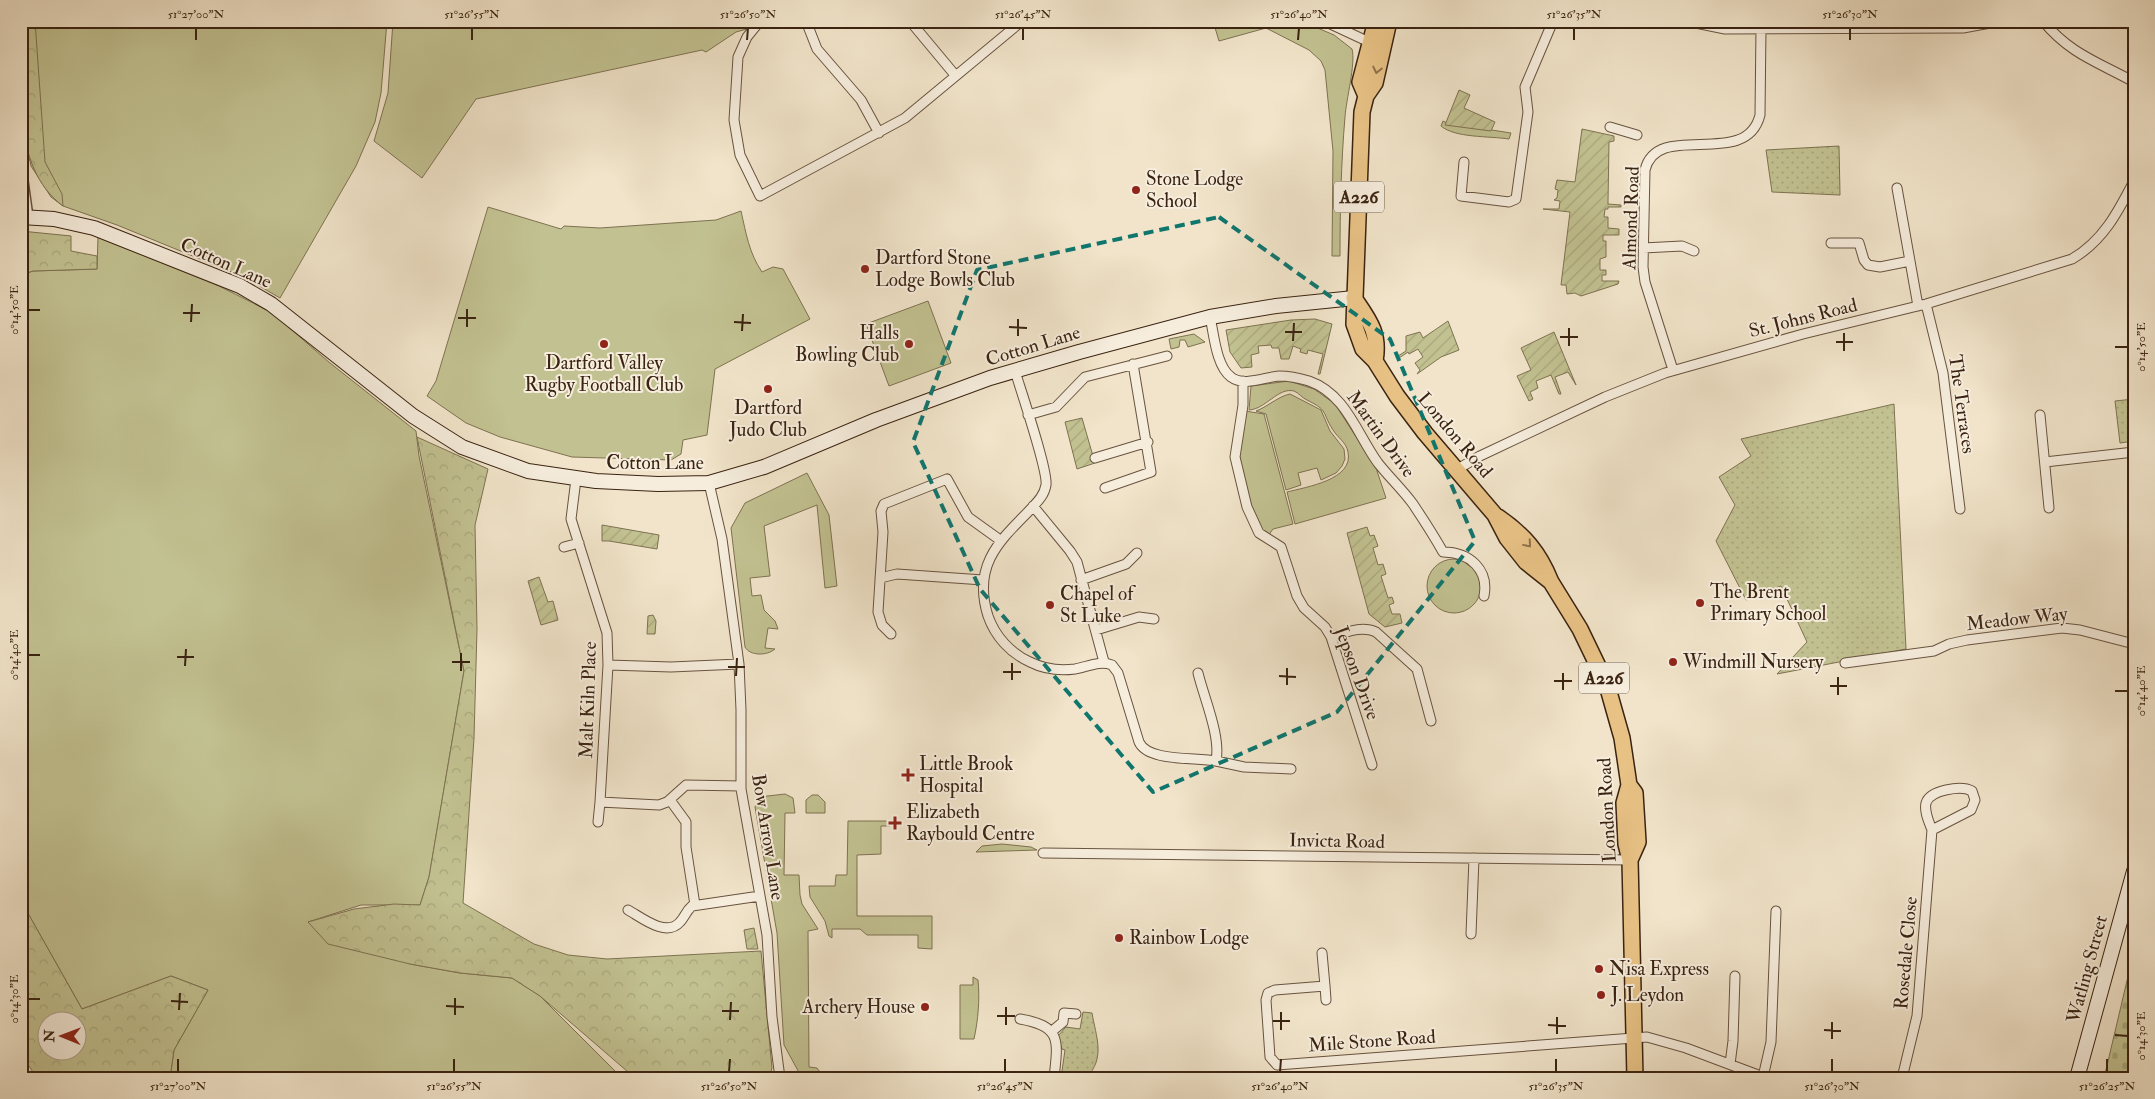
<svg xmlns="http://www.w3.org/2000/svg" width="2155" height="1099" font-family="'IM FELL Double Pica',serif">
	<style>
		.grass { fill: #c2c191; stroke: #7e7251 }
		.forest { fill: url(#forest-crowns); stroke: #7e7251; fill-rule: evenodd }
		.cemetery { fill: url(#cemetery-stones); stroke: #7e7251 }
		.park { fill: url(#park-dots); stroke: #7e7251 }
		.garden { fill: url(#garden-furrows); stroke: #7e7251 }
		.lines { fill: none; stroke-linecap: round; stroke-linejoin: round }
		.minor-casing { stroke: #68533f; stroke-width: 11 }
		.tertiary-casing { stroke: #68533f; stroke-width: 14 }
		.secondary-casing { stroke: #3a2311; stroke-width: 16 }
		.primary-casing { stroke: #3a2311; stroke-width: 18 }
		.minor { stroke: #f6eddd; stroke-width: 9 }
		.tertiary { stroke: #f6eddd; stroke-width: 11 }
		.secondary { stroke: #f6eddd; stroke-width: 14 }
		.primary { stroke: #e8c285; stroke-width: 15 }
		.oneway { stroke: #91724b }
		.marked { fill: none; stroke: #0f766e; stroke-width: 4; stroke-dasharray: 10 6; stroke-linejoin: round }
		.ticks { fill: none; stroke: #3a2311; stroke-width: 2 }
		.poi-dot { fill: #8f2418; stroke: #f6eddd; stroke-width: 2 }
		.labels { text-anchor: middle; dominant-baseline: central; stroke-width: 4; stroke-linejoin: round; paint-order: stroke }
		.shield { fill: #f6eddd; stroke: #72604e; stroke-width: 1 }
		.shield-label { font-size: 18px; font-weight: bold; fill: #3a2311 }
		.poi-label { font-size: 19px; fill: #3a2311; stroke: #f6eddd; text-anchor: start }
		.street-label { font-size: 19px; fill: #3a2311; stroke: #f6eddd }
		.neatline { fill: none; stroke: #3a2311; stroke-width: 2 }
		.ticks-label { font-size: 12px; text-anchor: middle; fill: #3a2311 }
	</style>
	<defs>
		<pattern id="forest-crowns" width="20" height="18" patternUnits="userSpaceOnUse" patternTransform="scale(1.25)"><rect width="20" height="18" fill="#c2c191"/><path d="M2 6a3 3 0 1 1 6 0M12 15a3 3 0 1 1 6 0" fill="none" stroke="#a7a67c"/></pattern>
		<pattern id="cemetery-stones" width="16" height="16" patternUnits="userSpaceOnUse" patternTransform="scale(1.25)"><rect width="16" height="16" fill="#c2c191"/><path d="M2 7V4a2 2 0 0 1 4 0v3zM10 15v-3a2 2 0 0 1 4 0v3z" fill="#a7a67c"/></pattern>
		<pattern id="park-dots" width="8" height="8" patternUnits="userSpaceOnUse" patternTransform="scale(1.25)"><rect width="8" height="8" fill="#c2c191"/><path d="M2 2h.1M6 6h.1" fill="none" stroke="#a7a67c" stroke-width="1.8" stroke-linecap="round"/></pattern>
		<pattern id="garden-furrows" width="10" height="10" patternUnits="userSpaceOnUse" patternTransform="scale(1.25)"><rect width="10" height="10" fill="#c2c191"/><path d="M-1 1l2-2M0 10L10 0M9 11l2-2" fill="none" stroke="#a7a67c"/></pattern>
	</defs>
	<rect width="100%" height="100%" fill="#f1e4ca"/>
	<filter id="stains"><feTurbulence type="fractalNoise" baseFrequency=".004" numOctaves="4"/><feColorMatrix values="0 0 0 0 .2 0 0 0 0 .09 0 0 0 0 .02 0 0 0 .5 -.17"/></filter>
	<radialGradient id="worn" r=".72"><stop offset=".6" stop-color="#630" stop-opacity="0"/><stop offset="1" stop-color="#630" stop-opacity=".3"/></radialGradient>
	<path class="grass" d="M 21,21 L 387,21 L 381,93 L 375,122 L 356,166 L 280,298 L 244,277 L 117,225 L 63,206 L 51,197 L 31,166 L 27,147 L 21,105 Z
		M 393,21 L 754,21 L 747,29 L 736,32 L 706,52 L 702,50 L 476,99 L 422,178 L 374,141 L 388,93 Z
		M 1213,21 L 1301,21 L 1334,35 L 1352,49 C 1356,63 1346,100 1345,117 C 1341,164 1340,210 1340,256 L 1332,256 L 1333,151 L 1325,70 L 1321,61 L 1309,50 L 1266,28 L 1219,41 Z
		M 1443,121 L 1447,123 L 1511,133 L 1509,139 C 1489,136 1455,138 1441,126 Z
		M 488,207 L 561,229 L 564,226 L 600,228 L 716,220 L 741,211 C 746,233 749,253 762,272 L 773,267 L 783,269 L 810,319 L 715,369 L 707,435 L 683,440 L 681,454 L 671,460 L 572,457 L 500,437 L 466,423 L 427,396 L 436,381 Z
		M 98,237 L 219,286 L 271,312 L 330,363 L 416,431 L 419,456 L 464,671 L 429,877 L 420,905 L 361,905 L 308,922 L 410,964 L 460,973 L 512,978 L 540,996 L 622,1078 L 170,1078 L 174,1050 L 208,990 L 171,976 L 82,1009 L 21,901 L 21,275 L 33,271 L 97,269 Z
		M 928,301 L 951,363 L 889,386 L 866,324 Z
		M 1194,334 L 1205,342 L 1188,347 L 1185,340 L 1180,340 L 1179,347 L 1171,349 L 1169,339 Z
		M 1289,381 L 1314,389 L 1335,404 L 1376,468 L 1386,498 L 1295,524 L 1287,492 C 1306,487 1354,480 1348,452 C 1346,442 1338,438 1333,430 C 1321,411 1329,411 1307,400 C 1302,398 1299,393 1294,391 C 1278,387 1266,409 1249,410 L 1251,386 Z
		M 1290,394 L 1321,410 L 1330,431 L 1344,449 L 1345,459 L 1342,466 L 1336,473 L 1321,480 L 1317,468 L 1298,473 L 1301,485 L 1286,490 L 1266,414 L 1256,411 C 1269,406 1277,397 1290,394 Z
		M 1245,411 L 1264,414 L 1293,524 L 1273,529 L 1268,536 L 1256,524 L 1238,464 Z
		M 807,473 L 829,515 L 837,586 L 825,588 L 817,505 L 764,526 L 770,576 L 750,578 L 752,596 L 761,595 L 764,610 L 775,621 L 778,629 L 768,628 L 765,648 L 775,649 C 767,656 750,656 745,647 L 731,528 L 745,503 Z
		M1427 586a27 27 0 1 1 54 0a27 27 0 1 1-54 0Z
		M 785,794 L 793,798 L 795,813 L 785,813 L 784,875 L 799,875 L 800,895 L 802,904 L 818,929 L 808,931 L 809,1067 L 817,1068 L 824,1078 L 802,1078 L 784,1045 L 777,933 L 755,807 L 759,797 Z
		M 812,795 L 818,795 L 825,802 L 825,813 L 806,813 L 806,800 Z
		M 848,821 L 890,821 L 890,826 L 881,826 L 881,854 L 857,855 L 857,916 L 932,916 L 932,949 L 918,948 L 918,935 L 867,935 L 860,929 L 832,929 L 832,938 L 829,936 L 825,921 L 810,897 L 809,886 L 835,886 L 836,875 L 847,875 Z
		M 1002,844 L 1031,847 L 1037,850 L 976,852 L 982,846 Z
		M 973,977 L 978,980 C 980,999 978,1021 974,1039 L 960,1039 L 960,985 L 973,985 Z"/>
	<path class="forest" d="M 21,21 L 35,21 L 45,162 L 62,194 L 63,206 C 10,167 21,80 21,21 Z
		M 21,231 L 71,236 L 71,251 L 97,256 L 97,269 L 33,271 L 21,275 Z
		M 417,437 L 488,469 L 475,525 L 477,629 L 474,738 L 463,903 L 534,944 L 568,955 L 607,959 L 761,951 L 772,1068 L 769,1078 L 635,1078 L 540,996 L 512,978 L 460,973 L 410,964 L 328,944 L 308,922 L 354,909 L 394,904 L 420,905 L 429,877 L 464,671 Z
		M 21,901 L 82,1009 L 171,976 L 208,990 L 174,1050 L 170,1078 L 37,1078 L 21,1054 ZM 48,1022 L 78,1022 L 78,1052 L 48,1052 Z"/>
	<path class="cemetery" d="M 2134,951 L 2134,1078 L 2104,1078 L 2105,1074 Z"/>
	<path class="park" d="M 1839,146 L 1840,195 L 1772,192 L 1766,150 Z
		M 2134,399 L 2134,441 L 2120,443 L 2115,401 Z
		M 1894,404 L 1906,649 L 1777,674 L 1807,642 L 1781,586 L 1746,600 L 1716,541 L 1735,505 L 1719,477 L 1751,456 L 1741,439 Z
		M 1083,1012 L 1092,1013 C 1096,1037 1106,1058 1086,1078 L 1061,1078 L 1065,1050 L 1062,1049 L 1058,1036 L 1066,1027 L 1080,1029 Z"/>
	<path class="garden" d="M 1459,90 L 1470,95 L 1464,108 L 1495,122 L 1491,131 L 1445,125 Z
		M 1582,129 L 1614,136 L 1614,141 L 1609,142 L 1608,202 L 1608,204 L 1621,205 L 1621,207 L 1608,207 L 1608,209 L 1605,209 L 1604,217 L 1608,217 L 1608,228 L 1619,229 L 1619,235 L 1603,235 L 1603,241 L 1606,241 L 1606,257 L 1600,259 L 1600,270 L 1606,270 L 1606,275 L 1602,275 L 1602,281 L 1619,281 L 1618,284 L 1581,296 L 1575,293 L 1567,294 L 1566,285 L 1561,285 L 1570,212 L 1543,209 L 1559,209 L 1560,201 L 1554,200 L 1557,198 L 1558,190 L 1555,189 L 1557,180 L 1575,182 Z
		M 1315,319 L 1332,324 L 1320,374 L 1318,374 L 1323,354 L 1308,350 L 1307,354 L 1300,352 L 1301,349 L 1293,346 L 1289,359 L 1281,359 L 1279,348 L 1272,348 L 1271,345 L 1258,346 L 1259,353 L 1251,355 L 1252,367 L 1241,368 L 1230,352 L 1226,330 L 1291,320 Z
		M 1448,321 L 1459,350 L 1441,357 L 1417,374 L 1420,370 L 1415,363 L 1423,357 L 1418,349 L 1409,354 L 1408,352 L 1399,358 L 1398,356 L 1406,351 L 1406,336 L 1420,332 L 1423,338 Z
		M 1554,332 L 1576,385 L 1568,372 L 1555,377 L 1561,394 L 1559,394 L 1551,375 L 1536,381 L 1538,388 L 1530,392 L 1533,399 L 1529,401 L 1517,376 L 1531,370 L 1521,348 Z
		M 1082,418 L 1095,463 L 1077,469 L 1065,422 Z
		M 602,525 L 659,535 L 657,549 L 609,541 L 602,541 Z
		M 1367,527 L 1370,536 L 1374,535 L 1378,546 L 1373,548 L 1378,565 L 1383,564 L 1386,574 L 1381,576 L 1388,598 L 1392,597 L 1394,603 L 1389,605 L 1392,614 L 1400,614 L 1402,623 L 1385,627 L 1369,614 L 1347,533 Z
		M 539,577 L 548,602 L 553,601 L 558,620 L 541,625 L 528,581 Z
		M 653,615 L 656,621 L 655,634 L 647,634 L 648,616 Z
		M 754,928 L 758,949 L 747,949 L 744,930 Z"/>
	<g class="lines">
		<g class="minor-casing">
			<path id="minor" d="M 760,21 L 747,37 L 738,57 L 734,120 L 740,155 L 760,196 L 905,118 L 1022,21
				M 806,21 L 817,49 L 861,100 L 879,133
				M 910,21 L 955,75
				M 1324,21 L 1369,42 L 1374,42
				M 1686,21 L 1725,29 L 1963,28 L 2001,21
				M 2043,21 C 2070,54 2098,62 2134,82
				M 1610,127 L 1637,135
				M 1464,162 L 1461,196 L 1509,202 L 1516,199 L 1528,112 L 1525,87 L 1553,21
				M 1897,188 L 1918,306
				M 1831,243 L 1859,243 L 1864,260 L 1868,265 L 1880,267 L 1910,261
				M 1643,248 L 1682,246 L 1694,251
				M 1926,304 L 1943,373 L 1960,509
				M 1210,317 C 1214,334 1216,366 1231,377 C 1244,387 1265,377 1279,376 C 1289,376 1299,378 1309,381 C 1346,394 1357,434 1378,463 C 1389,477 1402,489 1413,504 C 1423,519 1434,536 1443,552 C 1470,552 1489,570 1484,596
				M 1673,370 L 1645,282 L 1643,267 L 1645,170 C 1657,119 1746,171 1760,115 L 1761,28
				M 1015,371 C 1021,391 1048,470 1046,485 C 1044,497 1035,504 1027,513 C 996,544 973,568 988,616 C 995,636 1010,653 1030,662 C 1044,669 1060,671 1075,669 C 1087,667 1100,660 1112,665 L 1118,673 L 1139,742 C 1148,762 1195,757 1216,761 C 1221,736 1204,698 1198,673
				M 1243,381 L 1243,405 L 1235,457 L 1247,507 L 1259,533 L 1281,547 L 1297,596 L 1304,608 L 1325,627 L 1331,637 L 1372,765
				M 1028,415 L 1056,407 L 1085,377 L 1167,356
				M 2040,415 L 2049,508
				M 1095,458 L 1148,442
				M 2045,462 L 2134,452
				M 1456,470 L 1480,456 L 1605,397 L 1665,373 L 1803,334 L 1926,304 L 2072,259 C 2103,241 2118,212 2134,181
				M 576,479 L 571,519 L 607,633 L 608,665 L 600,802 L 659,805 L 667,802 L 686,785 L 741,786
				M 709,483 L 722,539 L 739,664 L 741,710 L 741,789 L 767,935 L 772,1017 L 780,1078
				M 1105,488 L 1151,472 L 1133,364
				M 1033,506 L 1070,551 L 1077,562 L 1104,662
				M 564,547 L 579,543
				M 880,578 L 897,574 L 983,580
				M 1081,580 L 1126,564 L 1137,553
				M 1096,630 L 1139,617 L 1154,619
				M 891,634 L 882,625 L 878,612 L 883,532 L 881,511 L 884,504 L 947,479 L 968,517 L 1000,540
				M 1331,637 C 1345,633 1361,625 1376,632 L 1417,669 L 1431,721
				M 1845,663 L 1934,651 L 1949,644 L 1967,640 L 2062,628 L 2080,630 L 2134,644
				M 608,665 L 671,667 L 739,664
				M 1216,761 L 1244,767 L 1291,769
				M 670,800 L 686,822 L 686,847 L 695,905
				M 598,822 L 600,802
				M 1043,853 L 1630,860
				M 628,910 C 641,917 666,938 680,922 C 685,917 686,911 692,906 L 760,896
				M 1471,934 L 1474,858
				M 1322,953 L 1325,986 L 1275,990 L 1268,993 L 1266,1000 L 1270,1057 L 1277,1065 L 1647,1037 L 1686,1048 L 1766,1078
				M 1325,986 L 1326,1000
				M 1020,1019 C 1062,1026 1058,1041 1054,1078
				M 1051,1032 L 1063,1022 L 1064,1013 L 1076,1014
				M 1730,1064 L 1733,1041 L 1735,976
				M 1763,1077 L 1771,1042 L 1776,911
				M 1902,1078 L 1917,1016 L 1932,830 C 1929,822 1924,812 1926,803 C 1930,790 1961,785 1972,791 L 1975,800 L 1971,810 L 1932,830"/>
		</g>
		<g class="tertiary-casing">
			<path id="tertiary" d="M 21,174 L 27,217"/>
		</g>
		<g class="secondary-casing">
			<path id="secondary" d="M 21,217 L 54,219 L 94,228 L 240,286 L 271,304 L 413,416 L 462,447 L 528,471 L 596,481 L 658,484 L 709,483 L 764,467 L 876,420 L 990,378 L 1079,352 L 1210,317 L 1276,306 L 1354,298
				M 2077,1078 L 2134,871"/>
		</g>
		<g class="primary-casing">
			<path id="primary" d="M 1389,21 L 1375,83 L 1366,96 L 1362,112 L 1354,324 L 1363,349 L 1375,361 L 1397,396 L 1425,433 L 1495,515 L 1507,538 L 1526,562 L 1551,582 L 1580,629 L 1607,685 L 1622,738 L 1629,785 L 1624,803 L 1626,844 L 1630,860 L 1635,1078
				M 1366,96 L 1360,82 L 1376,21
				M 1354,298 C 1369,320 1380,333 1375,361
				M 1498,517 C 1524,535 1539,552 1551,582
				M 1629,785 L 1635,793 L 1638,842 L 1630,860"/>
		</g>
		<use href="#minor" class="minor"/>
		<use href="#tertiary" class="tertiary"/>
		<use href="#secondary" class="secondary"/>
		<use href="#primary" class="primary"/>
	</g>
	<defs><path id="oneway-chevron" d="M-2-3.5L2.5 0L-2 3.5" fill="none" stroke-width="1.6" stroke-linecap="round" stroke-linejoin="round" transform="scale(1.25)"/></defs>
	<g class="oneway">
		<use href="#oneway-chevron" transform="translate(1377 70) rotate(102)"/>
		<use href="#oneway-chevron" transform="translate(1528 544) rotate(50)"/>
	</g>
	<path class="marked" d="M 1219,217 L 1390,339 L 1475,541 L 1337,712 L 1153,792 L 980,589 L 913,442 L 977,270 Z"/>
	<path class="ticks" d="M 196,40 L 196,28M 472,40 L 472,28M 747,40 L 748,28M 1023,40 L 1023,28M 1298,40 L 1299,28M 1574,40 L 1574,28M 1850,40 L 1850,28M 28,310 L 40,310M 183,313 L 200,313M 458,318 L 476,318M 191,322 L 192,304M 734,322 L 751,323M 467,327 L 467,309M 1009,327 L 1027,328M 742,331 L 743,314M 1285,332 L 1302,332M 1018,336 L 1018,319M 1560,337 L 1578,337M 1293,341 L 1294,323M 1836,342 L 1853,342M 1569,346 L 1569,328M 2115,347 L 2128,347M 1844,351 L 1844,333M 28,655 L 40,655M 177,657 L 194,657M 452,662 L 470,662M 185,666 L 186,649M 728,667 L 745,667M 461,671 L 461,653M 1003,672 L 1021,672M 736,676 L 737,658M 1279,676 L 1296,677M 1012,680 L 1012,663M 1554,681 L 1572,681M 1287,685 L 1287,668M 1830,686 L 1847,686M 1563,690 L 1563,673M 2115,691 L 2128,691M 1838,695 L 1838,677M 28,999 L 40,999M 171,1001 L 188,1002M 446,1006 L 464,1007M 179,1010 L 180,993M 722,1011 L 739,1011M 455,1015 L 455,998M 997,1016 L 1015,1016M 730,1020 L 731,1002M 1273,1021 L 1290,1021M 1006,1025 L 1006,1007M 1548,1025 L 1566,1026M 1281,1030 L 1281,1012M 1824,1030 L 1841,1031M 1557,1034 L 1557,1017M 2115,1035 L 2128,1036M 1832,1039 L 1832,1022M 178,1072 L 178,1059M 454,1072 L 454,1059M 729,1072 L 730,1059M 1005,1072 L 1005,1059M 1280,1072 L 1281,1059M 1556,1072 L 1556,1059M 1832,1072 L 1832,1059M 2107,1072 L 2107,1059"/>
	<g class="poi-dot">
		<circle cx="1136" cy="190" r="5"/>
		<circle cx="865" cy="269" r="5"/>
		<circle cx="604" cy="344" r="5"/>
		<circle cx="909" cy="344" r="5"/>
		<circle cx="768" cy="389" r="5"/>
		<circle cx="1700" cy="603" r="5"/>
		<circle cx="1050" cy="605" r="5"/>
		<circle cx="1673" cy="662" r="5"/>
		<path d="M905.5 767.5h5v5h5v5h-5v5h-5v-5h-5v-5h5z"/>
		<path d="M892.5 815.5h5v5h5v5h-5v5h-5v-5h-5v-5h5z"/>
		<circle cx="1119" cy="938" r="5"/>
		<circle cx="1599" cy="969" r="5"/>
		<circle cx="1601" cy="995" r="5"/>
		<circle cx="925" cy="1007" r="5"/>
	</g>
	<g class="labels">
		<g class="shield">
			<rect x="1334" y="181.5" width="50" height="31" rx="4"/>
			<rect x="1579" y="662.5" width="50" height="31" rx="4"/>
		</g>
		<g class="shield-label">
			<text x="1359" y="197">A226</text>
			<text x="1604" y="678">A226</text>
		</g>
		<g class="poi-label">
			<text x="1146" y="179">Stone Lodge<tspan x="1146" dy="22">School</tspan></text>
			<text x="875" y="258">Dartford Stone<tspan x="875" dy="22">Lodge Bowls Club</tspan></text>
			<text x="899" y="333" text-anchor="end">Halls<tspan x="899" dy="22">Bowling Club</tspan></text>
			<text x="604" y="363" text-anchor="middle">Dartford Valley<tspan x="604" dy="22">Rugby Football Club</tspan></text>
			<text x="768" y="408" text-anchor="middle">Dartford<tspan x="768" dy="22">Judo Club</tspan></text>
			<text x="1710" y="592">The Brent<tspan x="1710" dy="22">Primary School</tspan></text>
			<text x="1060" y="594">Chapel of<tspan x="1060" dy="22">St Luke</tspan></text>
			<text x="1683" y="662">Windmill Nursery</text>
			<text x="919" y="764">Little Brook<tspan x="919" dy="22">Hospital</tspan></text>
			<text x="906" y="812">Elizabeth<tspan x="906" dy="22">Raybould Centre</tspan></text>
			<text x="1129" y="938">Rainbow Lodge</text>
			<text x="1609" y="969">Nisa Express</text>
			<text x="1611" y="995">J. Leydon</text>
			<text x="915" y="1007" text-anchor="end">Archery House</text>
		</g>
		<g class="street-label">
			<text transform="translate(1631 218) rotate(-88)">Almond Road</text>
			<text transform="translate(226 263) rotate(24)">Cotton Lane</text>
			<text transform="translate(1803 318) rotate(-14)">St. Johns Road</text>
			<text transform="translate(1033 346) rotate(-17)">Cotton Lane</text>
			<text transform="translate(1962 404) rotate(82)">The Terraces</text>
			<text transform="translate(1381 434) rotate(54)">Martin Drive</text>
			<text transform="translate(1455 435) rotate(50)">London Road</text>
			<text x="655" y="463">Cotton Lane</text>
			<text transform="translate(2017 619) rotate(-6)">Meadow Way</text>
			<text transform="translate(1357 673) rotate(70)">Jepson Drive</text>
			<text transform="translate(588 700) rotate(-88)">Malt Kiln Place</text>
			<text transform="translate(1607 810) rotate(-93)">London Road</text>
			<text transform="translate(768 837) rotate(81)">Bow Arrow Lane</text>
			<text transform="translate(1337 841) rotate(1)">Invicta Road</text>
			<text transform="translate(1906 953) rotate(-85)">Rosedale Close</text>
			<text transform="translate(2087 969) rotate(-75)">Watling Street</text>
			<text transform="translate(1372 1041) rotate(-4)">Mile Stone Road</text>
		</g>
	</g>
	<rect width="2155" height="1099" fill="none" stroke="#f1e4ca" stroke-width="55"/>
	<g transform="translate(62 1036) rotate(271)"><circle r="24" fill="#f6eddd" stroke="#ab9c8b"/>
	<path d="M0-4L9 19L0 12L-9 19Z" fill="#8f2418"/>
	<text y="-8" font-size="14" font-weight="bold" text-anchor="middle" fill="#3a2311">N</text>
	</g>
	<rect x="28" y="28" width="2100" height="1044" class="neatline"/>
	<g class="ticks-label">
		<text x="196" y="18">51°27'00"N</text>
		<text x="472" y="18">51°26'55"N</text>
		<text x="748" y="18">51°26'50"N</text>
		<text x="1023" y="18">51°26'45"N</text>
		<text x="1299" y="18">51°26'40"N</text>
		<text x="1574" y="18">51°26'35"N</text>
		<text x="1850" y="18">51°26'30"N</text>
		<text transform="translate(14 310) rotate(-90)" y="4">0°14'50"E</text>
		<text transform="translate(2141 347) rotate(-90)" y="4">0°14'50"E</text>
		<text transform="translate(14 655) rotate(-90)" y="4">0°14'40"E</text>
		<text transform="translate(2141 691) rotate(-90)" y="4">0°14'40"E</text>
		<text transform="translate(14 999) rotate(-90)" y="4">0°14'30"E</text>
		<text transform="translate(2141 1036) rotate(-90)" y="4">0°14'30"E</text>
		<text x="178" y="1090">51°27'00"N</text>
		<text x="454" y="1090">51°26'55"N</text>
		<text x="729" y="1090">51°26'50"N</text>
		<text x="1005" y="1090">51°26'45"N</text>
		<text x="1280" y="1090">51°26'40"N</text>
		<text x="1556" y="1090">51°26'35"N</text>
		<text x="1832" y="1090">51°26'30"N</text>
		<text x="2107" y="1090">51°26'25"N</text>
	</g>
	<rect width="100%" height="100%" filter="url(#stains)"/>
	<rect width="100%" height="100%" fill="url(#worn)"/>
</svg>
